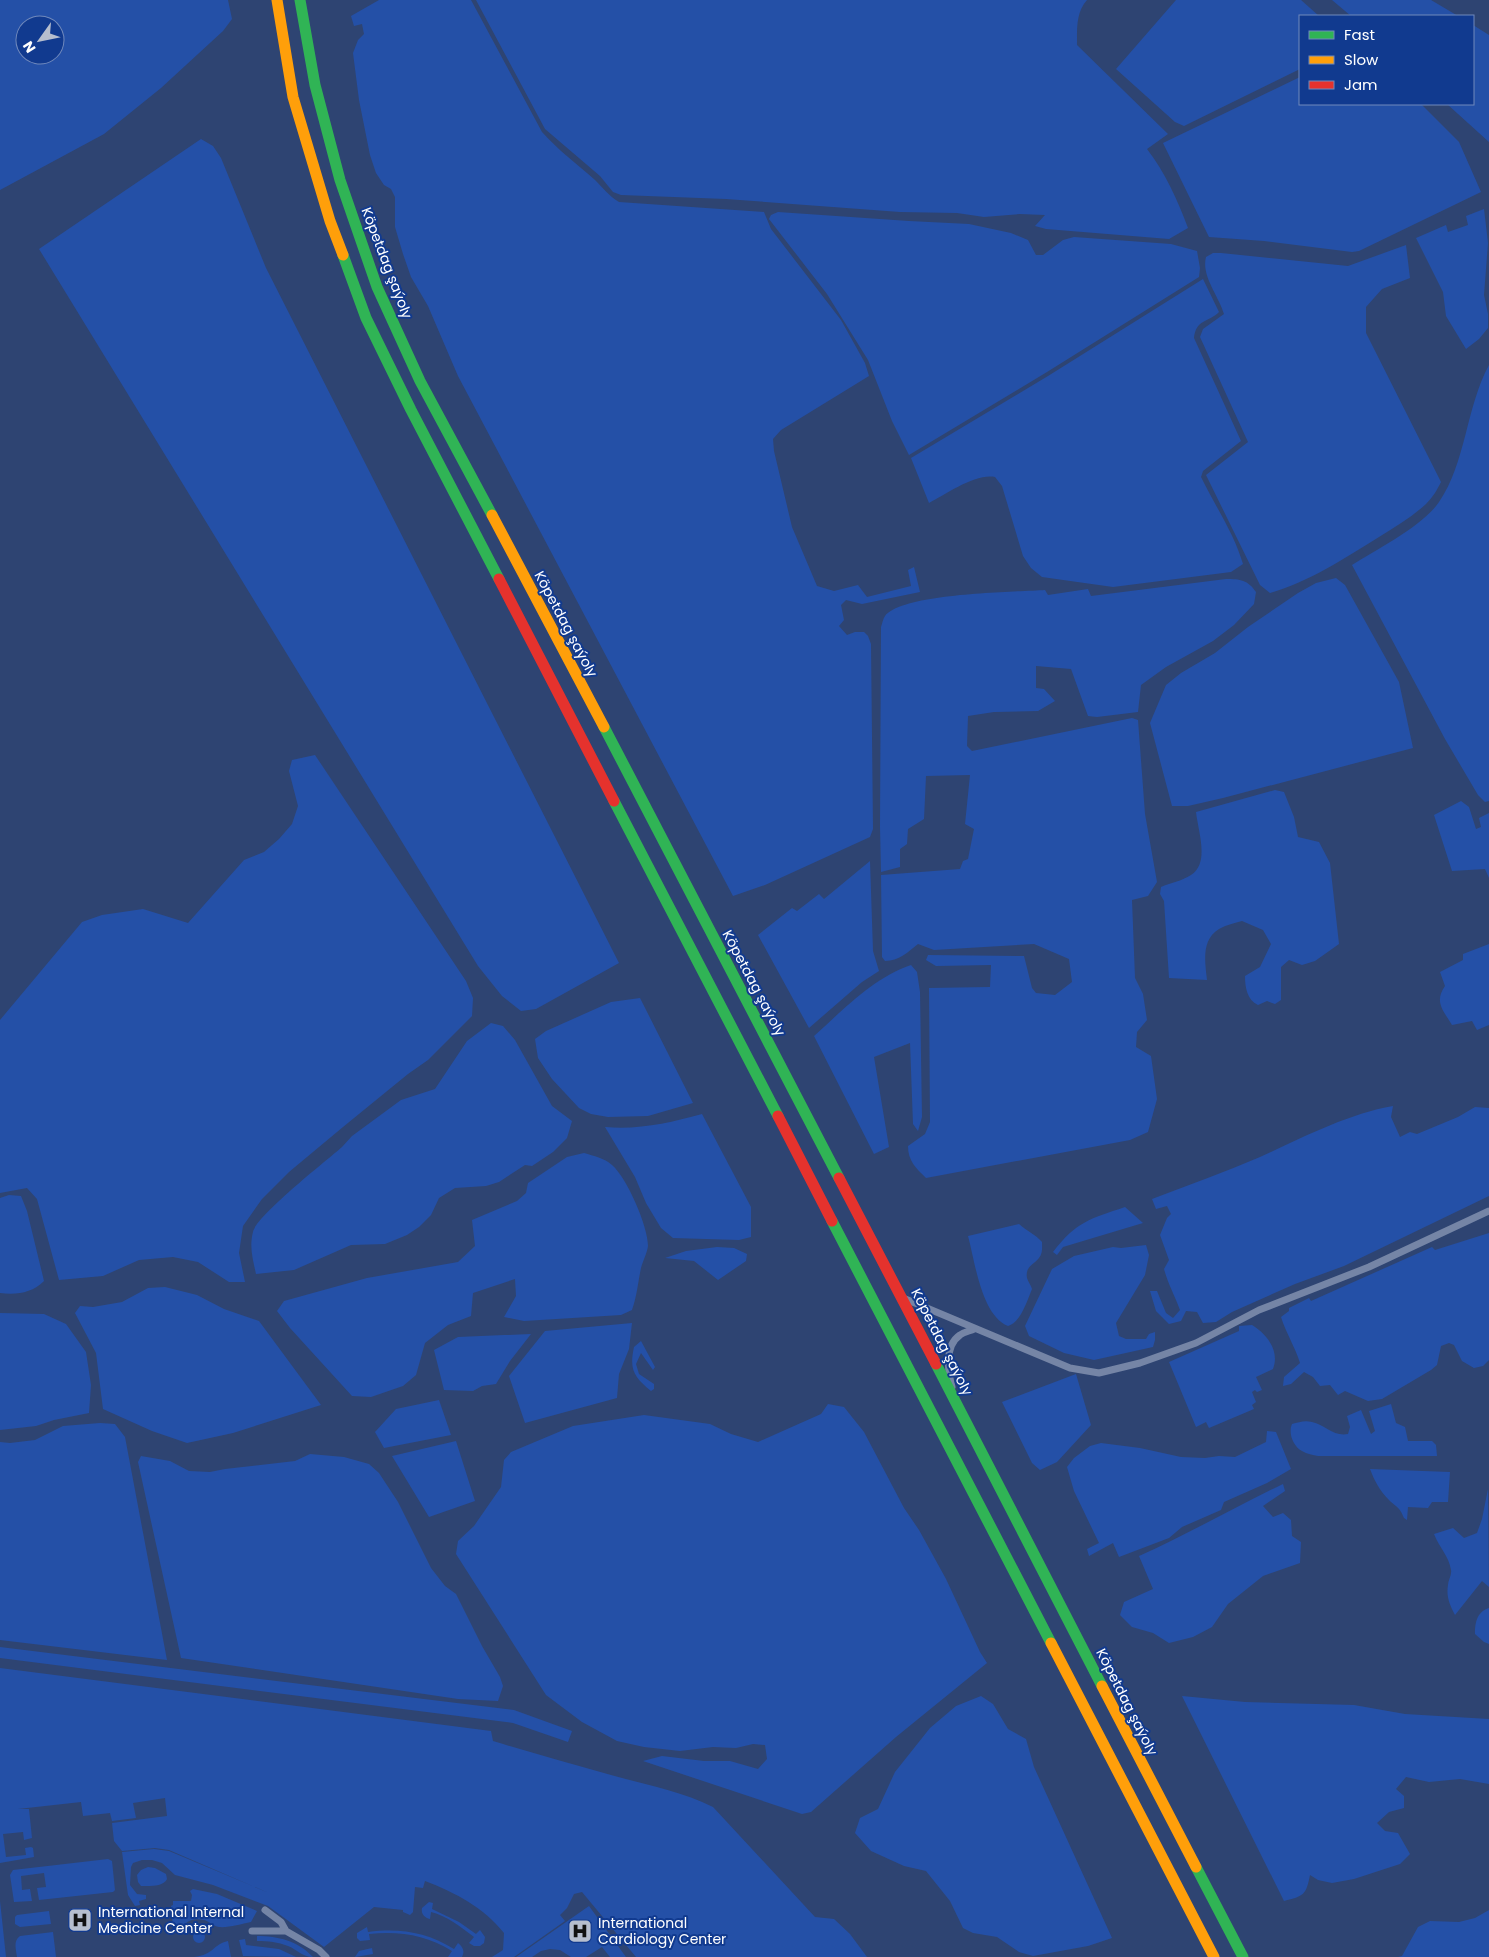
<svg xmlns="http://www.w3.org/2000/svg" width="1489" height="1957" font-family="Poppins,sans-serif">
	<style>
		.green { fill: #2450a7; fill-rule: evenodd }
		.lines { fill: none; stroke-linecap: round; stroke-linejoin: round }
		.street { stroke: #7585a6; stroke-width: 7 }
		.fast { stroke: #30b455; stroke-width: 11 }
		.slow { stroke: #ff9f0a; stroke-width: 11 }
		.jam { stroke: #e5322d; stroke-width: 11 }
		.labels { text-anchor: middle; dominant-baseline: central; stroke-width: 4; stroke-linejoin: round; paint-order: stroke }
		.street-label { font-size: 14px; fill: #fff; stroke: #113a8f }
		.poi-label { font-size: 14px; fill: #fff; stroke: #113a8f; text-anchor: start }
	</style>
	<rect width="100%" height="100%" fill="#2e4472"/>
	<path class="green" d="M 0,0 L 228,0 L 232,19 L 223,31 L 161,88 L 104,134 L 0,190 ZM 25,25 L 55,25 L 55,55 L 25,55 Z
		M 379,0 L 471,0 L 542,132 C 558,150 577,164 595,180 C 604,189 608,195 619,202 L 764,212 L 771,229 L 841,320 L 865,363 L 869,376 L 781,430 L 773,439 L 774,451 L 792,527 L 817,586 L 834,591 L 858,585 L 867,597 L 911,586 L 908,570 L 914,567 L 920,592 L 862,604 L 846,600 L 841,605 L 844,620 L 839,626 L 847,635 L 855,632 L 864,632 L 868,636 L 871,644 L 873,829 L 870,837 L 765,885 L 733,896 L 458,376 L 428,306 L 411,277 L 403,254 L 395,227 L 395,197 L 391,189 L 384,185 L 376,173 L 370,155 L 359,100 L 353,53 L 358,40 L 364,34 L 362,24 L 354,26 L 351,16 Z
		M 476,0 L 1087,0 C 1076,12 1077,29 1077,45 L 1168,134 L 1147,149 C 1165,172 1178,201 1188,228 L 1169,239 L 1046,229 L 1035,226 L 1045,215 L 1020,214 L 984,217 L 957,213 L 900,212 L 726,199 L 621,195 L 613,192 L 600,176 L 545,129 Z
		M 1176,0 L 1301,0 L 1319,16 L 1300,16 L 1300,69 L 1184,126 L 1175,122 L 1116,69 Z
		M 1332,0 L 1431,0 L 1458,16 L 1351,16 Z
		M 1473,25 L 1489,35 L 1489,142 L 1447,104 L 1473,104 Z
		M 1300,77 L 1300,104 L 1421,104 L 1459,142 L 1481,192 L 1359,251 L 1352,252 L 1264,241 L 1209,237 L 1163,143 Z
		M 201,139 L 213,146 L 221,158 L 266,268 L 619,963 L 536,1009 L 521,1011 L 502,996 L 478,966 L 39,249 Z
		M 1484,209 L 1488,243 L 1484,295 L 1488,314 L 1488,328 L 1479,339 L 1466,349 L 1446,316 L 1443,292 L 1416,238 L 1446,225 L 1448,232 L 1468,225 L 1466,216 Z
		M 778,212 L 909,221 L 969,224 L 1011,233 L 1028,240 L 1036,255 L 1043,255 L 1063,240 L 1074,237 L 1171,244 L 1197,251 L 1200,268 L 1199,277 L 1047,372 L 909,455 L 892,421 L 868,360 L 827,294 L 769,219 L 771,215 Z
		M 1406,245 L 1410,278 L 1382,289 L 1366,307 L 1366,333 L 1441,482 C 1437,490 1433,497 1426,504 C 1412,517 1395,527 1379,537 C 1345,558 1309,582 1270,593 L 1260,585 L 1206,475 L 1248,442 L 1200,337 L 1203,329 L 1224,314 C 1219,296 1201,276 1206,257 L 1213,253 L 1221,253 L 1348,266 Z
		M 1203,279 L 1219,312 C 1208,323 1196,319 1194,338 L 1241,441 L 1203,471 L 1201,477 C 1215,506 1234,533 1243,564 L 1231,572 L 1113,587 L 1042,577 L 1031,568 L 1023,556 L 1002,486 L 995,477 C 976,473 946,494 929,503 L 911,458 L 1048,376 Z
		M 1489,365 L 1489,801 L 1485,802 L 1478,795 L 1445,739 L 1352,565 C 1377,549 1423,526 1439,502 C 1466,463 1466,407 1489,365 Z
		M 1336,578 L 1345,585 L 1399,682 L 1413,748 L 1223,798 L 1188,806 L 1172,806 L 1150,723 L 1166,685 L 1181,673 L 1215,653 L 1248,627 L 1298,593 L 1316,583 Z
		M 1226,579 C 1240,579 1248,580 1256,592 L 1254,604 L 1234,625 L 1213,641 L 1166,667 L 1141,685 L 1138,712 L 1097,717 L 1088,716 L 1071,669 L 1036,666 L 1036,688 L 1044,689 L 1055,701 L 1038,711 L 994,712 L 968,716 L 967,746 L 972,751 L 1132,718 L 1138,720 L 1145,814 L 1157,882 L 1148,896 L 1132,900 L 1135,978 L 1143,994 L 1147,1020 L 1137,1032 L 1136,1047 L 1151,1056 L 1157,1099 L 1148,1132 L 1130,1140 L 926,1178 C 916,1168 908,1161 908,1146 L 925,1134 L 930,1122 L 929,988 L 990,987 L 991,965 L 936,966 L 926,960 L 928,955 L 1024,956 L 1032,988 L 1036,993 L 1055,995 L 1072,982 L 1069,959 L 1034,944 L 934,950 L 918,944 C 908,952 899,961 885,961 L 882,957 L 881,875 L 960,869 L 963,861 L 968,859 L 974,829 L 965,824 L 970,775 L 926,776 L 924,819 L 908,829 L 907,844 L 900,849 L 900,867 L 881,872 L 880,827 L 881,627 C 882,624 883,619 885,616 C 903,593 1014,592 1045,590 L 1048,595 L 1088,589 L 1091,596 Z
		M 315,755 L 466,981 L 473,998 L 472,1016 L 428,1060 L 408,1074 L 343,1127 L 289,1172 L 262,1199 L 243,1226 L 239,1253 L 245,1282 L 229,1282 L 198,1262 L 173,1257 L 139,1260 L 103,1276 L 59,1280 L 37,1199 L 27,1188 L 0,1193 L 0,1020 L 82,922 L 102,915 L 143,909 L 188,923 L 244,860 L 264,852 L 279,839 L 292,824 L 298,806 L 289,771 L 292,760 Z
		M 1275,790 L 1284,792 L 1294,817 L 1298,837 L 1319,842 L 1330,863 L 1339,944 L 1315,961 L 1302,965 L 1289,960 L 1281,967 L 1281,1000 L 1275,1004 L 1267,1001 L 1258,1005 C 1247,1000 1245,987 1245,976 L 1260,967 L 1271,944 L 1263,930 L 1242,921 C 1235,923 1226,925 1219,929 C 1201,940 1205,962 1207,980 L 1169,978 L 1164,901 L 1160,894 L 1161,887 C 1170,883 1182,881 1191,875 C 1210,863 1198,831 1196,812 Z
		M 1461,801 L 1469,807 L 1476,829 L 1481,827 L 1479,818 L 1489,813 L 1489,878 L 1485,869 L 1452,871 L 1434,815 Z
		M 870,861 L 873,951 L 879,971 L 862,982 L 809,1028 L 758,935 L 792,908 L 797,911 L 819,894 L 824,899 Z
		M 1489,944 L 1489,1025 L 1477,1030 L 1472,1021 L 1452,1025 C 1443,1010 1434,1002 1445,986 L 1440,972 L 1463,960 L 1463,954 Z
		M 911,965 L 917,972 L 920,992 L 922,1117 L 918,1131 L 913,1124 L 910,1043 L 874,1057 L 889,1147 L 874,1154 L 814,1036 C 843,1010 873,978 911,965 Z
		M 640,998 L 693,1103 L 648,1116 L 608,1117 L 591,1114 L 579,1108 L 552,1079 L 538,1058 L 535,1039 L 546,1031 L 611,1002 Z
		M 491,1023 L 503,1026 L 515,1040 L 552,1106 L 572,1121 L 567,1138 L 553,1152 L 532,1166 L 525,1165 L 499,1182 L 486,1186 L 455,1188 L 439,1198 L 431,1215 L 419,1227 L 407,1235 L 385,1244 L 351,1245 L 294,1270 L 256,1274 C 253,1260 249,1247 253,1232 C 256,1216 326,1161 342,1147 L 352,1136 L 401,1100 L 435,1089 L 467,1041 Z
		M 1393,1106 L 1391,1117 L 1400,1137 L 1410,1132 L 1417,1134 L 1458,1117 L 1475,1107 L 1489,1108 L 1489,1196 L 1344,1266 L 1295,1284 L 1232,1312 L 1216,1322 L 1203,1323 L 1197,1312 L 1186,1311 L 1181,1321 L 1169,1324 L 1156,1311 L 1150,1291 L 1157,1291 L 1166,1313 L 1173,1318 L 1180,1310 C 1175,1296 1168,1284 1164,1269 L 1169,1260 L 1160,1235 L 1167,1218 L 1171,1214 L 1167,1206 L 1156,1209 L 1152,1199 C 1188,1185 1225,1172 1260,1157 C 1302,1138 1347,1114 1393,1106 Z
		M 702,1114 L 751,1207 L 751,1237 L 739,1240 L 673,1238 L 661,1228 L 646,1203 L 635,1177 L 605,1127 C 639,1130 669,1123 702,1114 Z
		M 584,1153 C 594,1156 604,1158 612,1165 C 627,1178 648,1226 648,1246 C 647,1253 643,1261 641,1268 C 638,1282 637,1296 632,1310 L 621,1315 L 524,1321 L 504,1317 L 516,1296 L 515,1279 L 473,1293 L 471,1316 L 448,1325 L 425,1343 L 416,1375 L 403,1386 L 371,1397 L 352,1396 L 290,1328 L 277,1311 L 284,1301 L 367,1278 L 458,1262 L 475,1246 L 472,1220 L 517,1201 L 526,1193 L 528,1183 L 567,1157 Z
		M 9,1195 L 21,1196 L 27,1211 L 44,1281 C 32,1293 17,1295 0,1293 L 0,1198 Z
		M 1125,1207 L 1143,1223 L 1063,1247 L 1057,1255 L 1053,1252 C 1077,1221 1090,1219 1125,1207 Z
		M 1019,1224 C 1027,1231 1035,1234 1042,1242 C 1042,1247 1043,1253 1039,1258 C 1033,1265 1025,1267 1027,1278 C 1028,1282 1031,1285 1032,1289 C 1027,1301 1021,1322 1008,1326 C 981,1315 975,1261 968,1236 Z
		M 1489,1233 L 1489,1360 L 1483,1366 L 1474,1368 L 1462,1361 L 1454,1345 L 1449,1343 L 1441,1346 L 1437,1365 L 1431,1370 L 1382,1399 L 1368,1401 L 1345,1391 L 1338,1395 L 1330,1385 L 1320,1386 L 1313,1377 L 1304,1372 L 1291,1384 L 1283,1386 L 1284,1377 L 1300,1363 C 1295,1347 1286,1333 1281,1317 L 1289,1311 L 1289,1308 L 1309,1298 L 1311,1301 L 1432,1247 L 1435,1250 Z
		M 1146,1245 L 1149,1255 L 1145,1275 L 1116,1323 L 1119,1336 L 1126,1339 L 1146,1339 L 1149,1334 L 1155,1332 L 1155,1340 L 1153,1347 L 1094,1360 L 1064,1353 L 1029,1336 L 1025,1326 L 1052,1269 L 1074,1256 L 1113,1247 L 1121,1248 Z
		M 717,1247 L 734,1248 L 747,1254 L 746,1261 L 718,1280 L 694,1261 L 665,1258 L 686,1251 Z
		M 165,1287 L 197,1295 L 224,1309 L 259,1321 L 321,1405 L 233,1433 L 187,1443 L 152,1431 L 103,1409 L 96,1353 L 75,1313 L 80,1306 L 93,1307 L 122,1302 L 148,1288 Z
		M 0,1313 L 44,1314 L 66,1324 L 86,1352 L 91,1385 L 89,1413 L 54,1420 L 36,1426 L 0,1430 Z
		M 632,1323 L 629,1349 L 619,1374 L 617,1398 L 525,1423 L 509,1376 L 545,1331 Z
		M 1252,1325 C 1267,1334 1280,1351 1273,1369 L 1256,1377 L 1262,1390 L 1257,1392 L 1255,1390 L 1252,1392 L 1256,1402 L 1252,1405 L 1254,1409 L 1209,1428 L 1206,1422 L 1196,1427 L 1169,1362 L 1239,1331 L 1239,1326 Z
		M 531,1334 L 510,1361 L 496,1384 L 482,1386 L 473,1391 L 444,1390 L 434,1350 L 458,1337 Z
		M 641,1341 L 655,1367 L 653,1370 L 641,1353 L 636,1364 L 639,1374 L 654,1384 L 654,1389 L 651,1391 C 634,1377 629,1370 634,1347 Z
		M 1076,1374 L 1091,1425 L 1057,1462 L 1040,1470 L 1032,1463 L 1002,1402 Z
		M 439,1400 L 451,1435 L 384,1448 L 375,1432 L 396,1409 Z
		M 828,1404 L 844,1407 L 864,1432 L 904,1508 L 919,1530 L 946,1579 L 980,1652 L 987,1663 L 896,1737 L 811,1812 L 802,1814 L 643,1761 L 662,1756 L 704,1761 L 730,1761 L 758,1769 L 767,1759 L 765,1745 L 753,1744 L 736,1748 L 713,1747 L 680,1751 L 644,1747 L 617,1741 L 582,1722 L 546,1695 L 456,1554 L 458,1541 L 474,1526 L 501,1487 L 504,1460 L 511,1452 L 573,1426 L 644,1415 L 710,1424 L 731,1434 L 758,1442 L 821,1414 Z
		M 1391,1404 L 1396,1423 L 1405,1427 L 1408,1441 L 1432,1441 L 1436,1445 L 1437,1456 L 1318,1456 C 1313,1455 1307,1454 1302,1451 C 1293,1446 1288,1433 1292,1424 C 1299,1422 1305,1420 1312,1422 C 1325,1425 1334,1437 1348,1434 L 1350,1427 L 1347,1416 L 1361,1410 L 1371,1434 L 1375,1431 L 1369,1411 Z
		M 100,1423 L 115,1424 L 125,1437 L 167,1660 L 0,1640 L 0,1442 L 10,1443 L 35,1440 L 63,1426 Z
		M 1267,1431 L 1276,1432 L 1291,1469 L 1267,1483 L 1224,1502 L 1221,1510 L 1182,1527 L 1169,1538 L 1119,1557 L 1113,1543 L 1089,1556 L 1087,1549 L 1099,1543 L 1074,1491 L 1067,1467 L 1074,1458 L 1090,1446 L 1101,1443 L 1140,1448 L 1181,1457 L 1205,1458 L 1219,1456 L 1235,1457 L 1266,1442 Z
		M 456,1441 L 475,1501 L 429,1517 L 392,1456 Z
		M 310,1454 L 344,1457 L 369,1464 L 379,1473 L 398,1502 L 431,1568 L 445,1586 L 456,1594 L 482,1646 L 500,1677 L 503,1686 L 498,1701 L 458,1699 L 181,1658 L 138,1462 L 141,1456 L 170,1461 L 189,1471 L 210,1472 L 225,1469 L 295,1461 Z
		M 1370,1469 L 1450,1472 L 1448,1502 L 1432,1502 L 1428,1508 L 1408,1507 L 1407,1520 L 1404,1518 C 1399,1506 1397,1508 1389,1500 C 1380,1491 1374,1480 1370,1469 Z
		M 1283,1484 L 1285,1491 L 1263,1506 L 1273,1517 L 1283,1513 L 1291,1520 L 1292,1536 L 1301,1542 L 1300,1563 L 1263,1576 L 1228,1604 L 1212,1627 L 1193,1637 L 1169,1643 L 1153,1633 L 1132,1627 L 1120,1615 L 1124,1602 L 1153,1589 L 1139,1556 C 1188,1534 1235,1507 1283,1484 Z
		M 1488,1489 L 1489,1587 L 1482,1581 L 1455,1615 C 1450,1605 1446,1597 1448,1585 C 1448,1580 1452,1575 1451,1570 C 1449,1556 1439,1547 1434,1534 L 1453,1528 L 1464,1538 L 1477,1533 L 1482,1519 Z
		M 1489,1608 L 1489,1644 L 1484,1642 L 1475,1634 C 1475,1622 1477,1612 1489,1608 Z
		M 0,1647 L 514,1710 L 572,1731 L 568,1742 L 513,1723 L 0,1658 Z
		M 0,1668 L 491,1731 L 493,1741 C 532,1753 572,1764 611,1775 C 646,1785 681,1791 713,1807 L 815,1917 L 834,1919 L 850,1934 L 867,1957 L 636,1957 L 582,1892 L 574,1894 L 567,1908 L 560,1915 L 565,1921 L 514,1957 L 492,1957 L 503,1950 L 504,1933 C 483,1907 456,1893 425,1881 L 423,1888 L 415,1887 L 413,1912 L 410,1915 L 403,1912 L 403,1910 L 374,1907 L 324,1947 L 268,1906 L 213,1885 L 175,1875 L 162,1863 L 152,1860 L 142,1860 L 133,1863 L 131,1867 L 130,1885 L 137,1894 L 146,1895 L 146,1899 L 139,1901 L 140,1905 L 135,1906 L 128,1895 L 122,1852 L 154,1849 L 169,1851 L 269,1893 L 169,1850 L 155,1848 L 122,1851 L 114,1841 L 112,1823 L 167,1816 L 165,1798 L 133,1803 L 136,1818 L 112,1821 L 110,1813 L 83,1816 L 81,1802 L 18,1809 L 29,1809 L 32,1838 L 24,1840 L 23,1832 L 3,1834 L 6,1857 L 26,1855 L 25,1848 L 31,1847 L 33,1848 L 34,1857 L 0,1863 Z
		M 981,1696 L 993,1704 L 1008,1729 L 1026,1739 L 1034,1767 L 1112,1938 L 1088,1946 L 1033,1956 L 1019,1952 L 997,1937 L 973,1933 L 963,1928 L 950,1901 L 926,1871 L 904,1866 L 871,1851 L 855,1833 L 860,1818 L 878,1809 L 895,1772 L 930,1728 L 956,1706 Z
		M 1182,1696 L 1245,1702 L 1354,1705 L 1405,1714 L 1489,1719 L 1489,1784 L 1460,1779 L 1429,1782 L 1406,1777 L 1396,1789 L 1404,1796 L 1404,1808 L 1389,1812 L 1377,1823 L 1385,1831 L 1398,1833 L 1410,1854 L 1400,1864 L 1354,1879 L 1332,1883 L 1318,1880 L 1310,1875 C 1306,1895 1304,1896 1284,1901 Z
		M 108,1859 L 112,1861 L 115,1890 L 113,1892 L 39,1900 L 37,1888 L 46,1887 L 44,1873 L 21,1876 L 22,1890 L 30,1889 L 32,1901 L 14,1902 L 10,1875 L 13,1870 Z
		M 148,1867 L 155,1868 L 166,1874 L 167,1879 C 163,1887 150,1886 141,1886 L 138,1882 L 137,1875 L 141,1870 Z
		M 193,1889 L 217,1894 L 257,1911 L 251,1922 C 241,1924 228,1928 219,1927 C 213,1926 209,1921 204,1920 C 192,1917 181,1922 181,1935 L 179,1935 L 178,1927 L 173,1927 L 171,1906 L 173,1905 L 173,1901 L 191,1901 L 192,1895 L 190,1891 Z
		M 0,1901 L 6,1957 L 0,1957 Z
		M 429,1902 L 433,1903 L 432,1909 L 459,1922 L 476,1934 L 480,1930 L 485,1937 L 484,1943 L 480,1946 L 474,1946 L 469,1943 L 474,1937 C 461,1927 447,1916 431,1912 L 430,1919 C 424,1917 421,1914 422,1908 Z
		M 589,1906 L 626,1957 L 610,1957 L 602,1947 L 586,1957 L 571,1957 L 560,1950 L 550,1949 L 541,1951 L 532,1957 L 516,1957 Z
		M 1489,1910 L 1489,1957 L 1398,1957 L 1402,1956 L 1418,1927 L 1430,1921 L 1459,1922 L 1475,1918 Z
		M 49,1911 L 51,1924 L 20,1927 L 15,1924 L 15,1917 L 17,1915 Z
		M 367,1927 L 368,1932 C 400,1928 426,1932 454,1949 L 458,1943 C 463,1947 465,1951 462,1957 L 448,1957 L 452,1951 C 426,1935 400,1931 369,1934 L 370,1940 L 360,1941 L 357,1938 L 357,1933 Z
		M193 1937a6 6 0 1 1 12 0a6 6 0 1 1-12 0Z
		M 53,1932 L 56,1957 L 17,1957 C 16,1949 13,1941 20,1936 Z
		M 257,1936 C 278,1936 298,1941 313,1957 C 302,1957 298,1950 288,1946 C 278,1942 268,1941 257,1941 Z
		M 245,1939 L 246,1945 L 279,1949 L 296,1957 L 243,1956 L 239,1940 Z
		M 228,1941 L 231,1957 L 194,1957 C 214,1955 213,1944 228,1941 Z
		M 372,1948 L 373,1954 L 355,1957 L 359,1951 Z"/>
	<g class="lines">
		<path class="street" d="M 903,1298 L 1070,1368 L 1099,1373 L 1140,1363 L 1196,1343 L 1259,1310 L 1369,1267 L 1489,1211
			M 952,1387 C 948,1372 944,1346 960,1335 C 964,1332 970,1331 974,1329
			M 265,1910 L 281,1922 L 286,1931
			M 252,1931 L 286,1931 L 319,1950 L 326,1957"/>
		<path class="fast" d="M 300,0 L 315,85 L 340,180 L 377,287 L 420,381 L 492,515
			M 343,255 L 366,318 L 411,410 L 499,579
			M 604,727 L 839,1178
			M 614,801 L 778,1116
			M 832,1221 L 1051,1643
			M 936,1364 L 1102,1686
			M 1196,1867 L 1243,1957"/>
		<path class="slow" d="M 277,0 L 293,97 L 330,221 L 343,255
			M 492,515 L 604,727
			M 1051,1643 L 1214,1957
			M 1102,1686 L 1196,1867"/>
		<path class="jam" d="M 499,579 L 614,801
			M 778,1116 L 832,1221
			M 839,1178 L 936,1364"/>
	</g>
	<defs>
		<g id="hospital-square" transform="scale(1.25)"><rect x="-9" y="-9" width="18" height="18" rx="4" fill="#b6bece" stroke="#113a8f"/><path d="M-5-5h3v3.5h4V-5h3V5h-3V1.5h-4V5h-3Z" fill="#111"/></g>
	</defs>
	<g fill-rule="evenodd">
		<use href="#hospital-square" x="80" y="1920"/>
		<use href="#hospital-square" x="580" y="1931"/>
	</g>
	<g class="labels">
		<g class="street-label">
			<text transform="translate(387 263) rotate(69)">Köpetdag şaýoly</text>
			<text transform="translate(566 624) rotate(62)">Köpetdag şaýoly</text>
			<text transform="translate(754 983) rotate(62)">Köpetdag şaýoly</text>
			<text transform="translate(942 1342) rotate(63)">Köpetdag şaýoly</text>
			<text transform="translate(1127 1702) rotate(63)">Köpetdag şaýoly</text>
		</g>
		<g class="poi-label">
			<text x="98" y="1912">International Internal<tspan x="98" dy="16">Medicine Center</tspan></text>
			<text x="598" y="1923">International<tspan x="598" dy="16">Cardiology Center</tspan></text>
		</g>
	</g>
	<rect x="1299" y="15" width="175" height="90" fill="#113a8f" stroke="#7089bc"/>
	<rect x="1309" y="31" width="25" height="8" fill="#30b455" stroke="#7089bc"/>
	<text x="1344" y="40" font-size="15" fill="#ffffff">Fast</text>
	<rect x="1309" y="56" width="25" height="8" fill="#ff9f0a" stroke="#7089bc"/>
	<text x="1344" y="65" font-size="15" fill="#ffffff">Slow</text>
	<rect x="1309" y="81" width="25" height="8" fill="#e5322d" stroke="#7089bc"/>
	<text x="1344" y="90" font-size="15" fill="#ffffff">Jam</text>
	<g transform="translate(40 40) rotate(237)"><circle r="24" fill="#113a8f" stroke="#7089bc"/>
	<path d="M0-4L9 19L0 12L-9 19Z" fill="#b6bece"/>
	<text y="-8" font-size="14" font-weight="bold" text-anchor="middle" fill="#ffffff">N</text>
	</g>
</svg>
